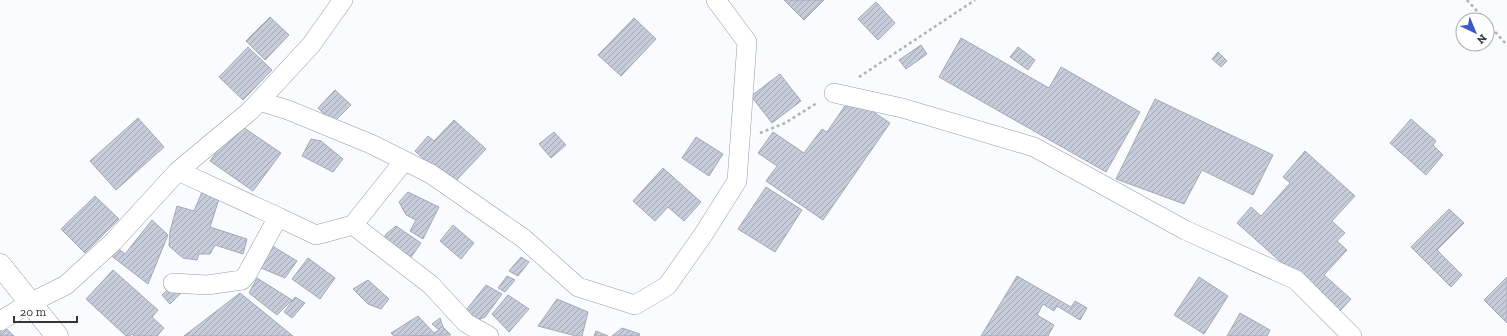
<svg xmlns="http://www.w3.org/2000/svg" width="1507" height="336" font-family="'Zilla Slab',serif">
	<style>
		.building { fill: url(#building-hatch); stroke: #a3a9b6 }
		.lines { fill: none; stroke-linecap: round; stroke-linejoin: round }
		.street-casing { stroke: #969ca9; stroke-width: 20 }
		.secondary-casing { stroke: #969ca9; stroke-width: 23 }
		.path { stroke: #afb1b4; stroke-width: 2.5; stroke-dasharray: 3 3; stroke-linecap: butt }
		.street { stroke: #fff; stroke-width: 19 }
		.secondary { stroke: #fff; stroke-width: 22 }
	</style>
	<defs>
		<pattern id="building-hatch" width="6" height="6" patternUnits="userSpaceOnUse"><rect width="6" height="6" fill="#c6ccda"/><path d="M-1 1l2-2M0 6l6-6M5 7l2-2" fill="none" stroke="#a1a6b2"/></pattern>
	</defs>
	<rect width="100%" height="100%" fill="#fafbfe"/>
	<path class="building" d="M 784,0 L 824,0 L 804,20 Z
		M 876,2 L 895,23 L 878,40 L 858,19 Z
		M 270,17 L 289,35 L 265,60 L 246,41 Z
		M 634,18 L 656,39 L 621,76 L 598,55 Z
		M 961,38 L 1049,88 L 1061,67 L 1140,112 L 1106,172 L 939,77 Z
		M 921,45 L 927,54 L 906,69 L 899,60 Z
		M 248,47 L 272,70 L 243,100 L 219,77 Z
		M 1018,47 L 1035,60 L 1028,70 L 1010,57 Z
		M 1218,52 L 1227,61 L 1221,67 L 1212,59 Z
		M 780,74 L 801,101 L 772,123 L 751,96 Z
		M 335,90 L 351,105 L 333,123 L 318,108 Z
		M 851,97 L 890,123 L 823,220 L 766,181 L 777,166 L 758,153 L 773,132 L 804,153 L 822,129 L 827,132 Z
		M 1155,99 L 1273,155 L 1253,195 L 1202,170 L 1184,204 L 1116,179 Z
		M 138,118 L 164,147 L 116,190 L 90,161 Z
		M 1411,119 L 1436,141 L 1433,145 L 1443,155 L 1426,175 L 1390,143 Z
		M 454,120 L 486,149 L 452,185 L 415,151 L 428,136 L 434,141 Z
		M 237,123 L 281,153 L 253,191 L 210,161 Z
		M 554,132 L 566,145 L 551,158 L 539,144 Z
		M 696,137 L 723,154 L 709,176 L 682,158 Z
		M 311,139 L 321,141 L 343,159 L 333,172 L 302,156 Z
		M 1305,151 L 1355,196 L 1332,221 L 1345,233 L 1337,241 L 1347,250 L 1324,275 L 1351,299 L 1338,313 L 1237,223 L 1251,207 L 1261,216 L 1290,183 L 1283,177 Z
		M 663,168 L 701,202 L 684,221 L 668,207 L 655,221 L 633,201 Z
		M 766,187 L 802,210 L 775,252 L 738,229 Z
		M 202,192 L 219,199 L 210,227 L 247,239 L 243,254 L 215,245 L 210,254 L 199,254 L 197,260 L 183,258 L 169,246 L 170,231 L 177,206 L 194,211 Z
		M 408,192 L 439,207 L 423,239 L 410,231 L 416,220 L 406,215 L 399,202 Z
		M 95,196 L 119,219 L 85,253 L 61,229 Z
		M 1449,209 L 1464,223 L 1437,250 L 1462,275 L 1451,287 L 1411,247 Z
		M 152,220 L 168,235 L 148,284 L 109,254 L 115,246 L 125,254 Z
		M 453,225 L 474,243 L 461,259 L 440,241 Z
		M 396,226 L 421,243 L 407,263 L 381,243 L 386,234 Z
		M 271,245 L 297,261 L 285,278 L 261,268 Z
		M 521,257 L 529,262 L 518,276 L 509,271 Z
		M 308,258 L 335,278 L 320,299 L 292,279 Z
		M 113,270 L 158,310 L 152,317 L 164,328 L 157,336 L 134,336 L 132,334 L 130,336 L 126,336 L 86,299 Z
		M 507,276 L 515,280 L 505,292 L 498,288 Z
		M 1017,276 L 1071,307 L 1075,301 L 1087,308 L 1080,320 L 1057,306 L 1054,311 L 1043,304 L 1037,315 L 1054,325 L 1048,336 L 981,336 Z
		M 1199,277 L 1228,296 L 1204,334 L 1174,315 Z
		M 1507,277 L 1507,323 L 1484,300 Z
		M 257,278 L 292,300 L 277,315 L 249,293 Z
		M 368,280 L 389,299 L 381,309 L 368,304 L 353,289 Z
		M 173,284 L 181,293 L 170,304 L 162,295 Z
		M 486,285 L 502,294 L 485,317 L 480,319 L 481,325 L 463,314 Z
		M 240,293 L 293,336 L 184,336 Z
		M 508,295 L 529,309 L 509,332 L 492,314 Z
		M 295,297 L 305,303 L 292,318 L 284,312 Z
		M 557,299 L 588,312 L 582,336 L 576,336 L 538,326 Z
		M 1240,313 L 1270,330 L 1267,336 L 1227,336 Z
		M 418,316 L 434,333 L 439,330 L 432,324 L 440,318 L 443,327 L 451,335 L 394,336 L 391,333 Z
		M 0,323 L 14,336 L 0,336 Z
		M 622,328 L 640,334 L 639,336 L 612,336 Z
		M 596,331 L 608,336 L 594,336 Z"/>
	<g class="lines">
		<g class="street-casing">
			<path id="street" d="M 834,93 L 902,108 L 1034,147 L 1185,230 L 1296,280 L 1352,336
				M 259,101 L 288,110 L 371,144 L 431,174 L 523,238 L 578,287 L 635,305 L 667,286 L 703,235 L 737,181 L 747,42 L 716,0
				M 404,161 L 353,225 L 431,285 L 466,323 L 489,336
				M 178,171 L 278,217
				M 173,283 L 207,285 L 242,280 L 247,274 L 278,217 L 316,235 L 353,225
				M 0,321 L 30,303 L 66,285 L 113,242 L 178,171 L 250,111 L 311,45 L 343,0"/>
		</g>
		<g class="secondary-casing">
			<path id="secondary" d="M 0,265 L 57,336"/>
		</g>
		<path class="path" d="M 1467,0 L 1485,20
			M 1487,23 L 1507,45
			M 859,77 L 975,0
			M 760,133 L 785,123 L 817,103"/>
		<use href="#street" class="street"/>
		<use href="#secondary" class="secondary"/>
	</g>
	<g transform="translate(1475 32) rotate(136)"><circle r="19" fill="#ffffff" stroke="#adaeb0"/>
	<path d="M0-3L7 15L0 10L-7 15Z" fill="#3b57c9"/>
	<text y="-6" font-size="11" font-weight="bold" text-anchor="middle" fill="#33353a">N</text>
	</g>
	<path d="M14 316v6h63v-6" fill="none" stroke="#33353a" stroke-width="2"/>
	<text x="20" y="316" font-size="12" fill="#33353a" stroke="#ffffff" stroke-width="3" paint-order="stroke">20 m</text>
</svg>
